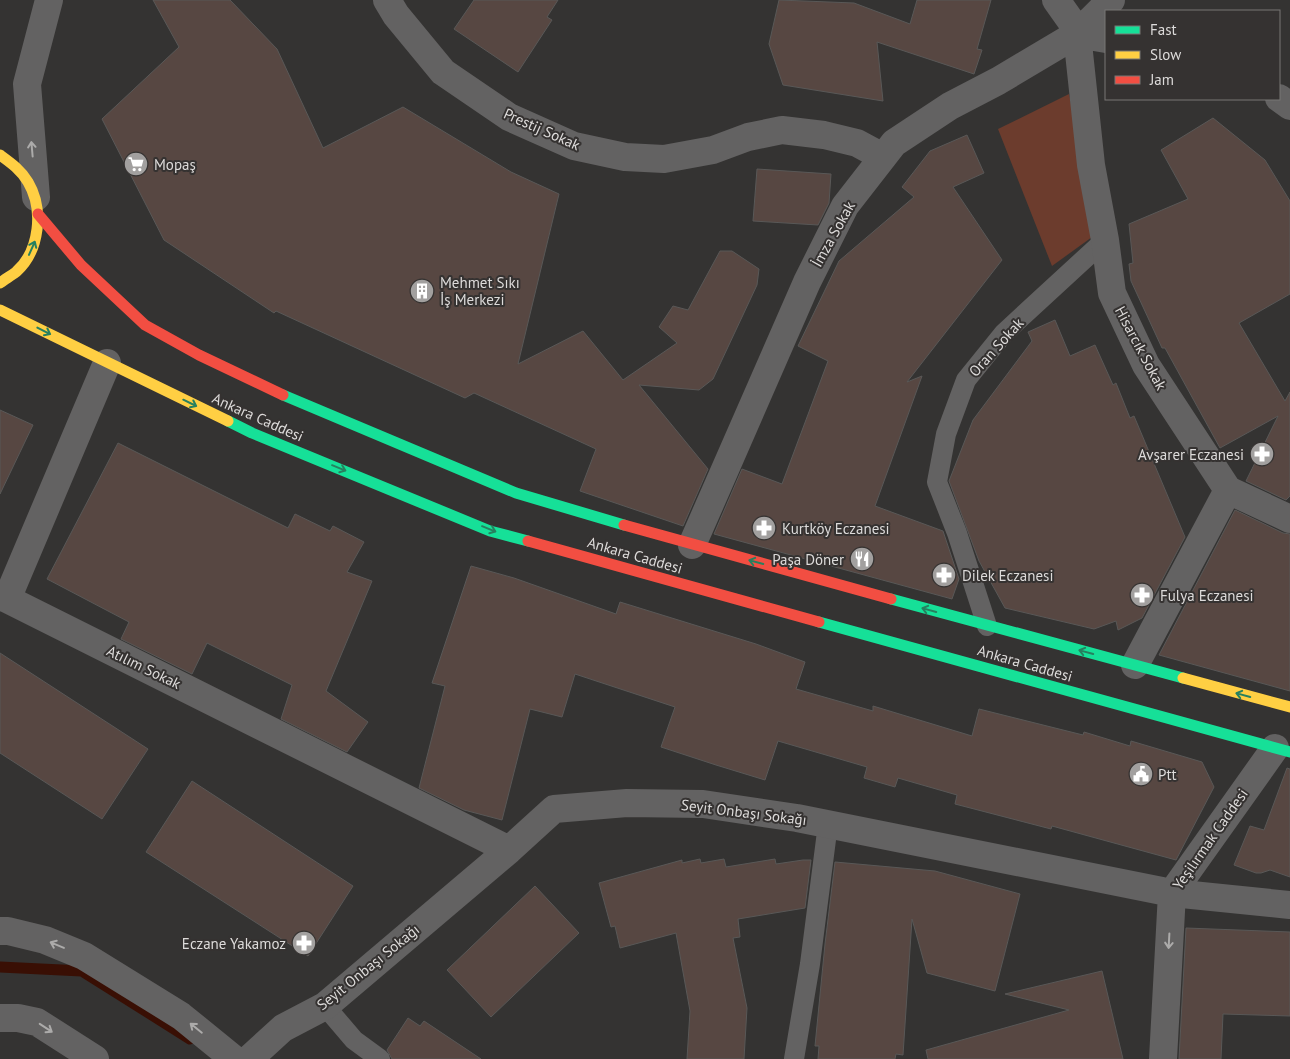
<svg xmlns="http://www.w3.org/2000/svg" width="1290" height="1059" font-family="'PT Sans',sans-serif">
	<style>
		.green { fill: #6c3c2d }
		.lines { fill: none; stroke-linecap: round; stroke-linejoin: round }
		.stream { stroke: #390f04; stroke-width: 11 }
		.building { fill: #574742; stroke: #595857 }
		.lane { stroke: #636262; stroke-width: 20 }
		.street { stroke: #636262; stroke-width: 28 }
		.fast { stroke: #16e098; stroke-width: 11 }
		.slow { stroke: #ffcf43; stroke-width: 11 }
		.jam { stroke: #f24e42; stroke-width: 11 }
		.oneway { stroke: #acabaa }
		.oneway2 { stroke: #27805f }
		.labels { text-anchor: middle; dominant-baseline: central; stroke-width: 4; stroke-linejoin: round; paint-order: stroke }
		.street-label { font-size: 15px; fill: #dddbda; stroke: #353231 }
		.poi-label { font-size: 15px; fill: #dddbda; stroke: #353231; text-anchor: start }
	</style>
	<rect width="100%" height="100%" fill="#343332"/>
	<path class="green" d="M 1069,94 L 1099,232 L 1052,266 L 998,129 Z"/>
	<g class="lines">
		<path class="stream" d="M 0,967 L 82,971 L 190,1039"/>
	</g>
	<path class="building" d="M 153,0 L 230,0 L 277,49 L 323,148 L 403,107 L 511,172 L 559,194 L 518,364 L 583,331 L 623,380 L 677,343 L 659,327 L 673,306 L 688,310 L 720,251 L 732,251 L 759,269 L 757,285 L 713,379 L 699,390 L 639,385 L 708,469 L 683,526 L 580,491 L 596,449 L 474,393 L 465,398 L 276,311 L 274,313 L 164,240 L 102,119 L 179,47 Z
		M 474,0 L 558,0 L 547,17 L 552,20 L 518,72 L 454,29 Z
		M 779,0 L 854,3 L 910,24 L 917,0 L 991,0 L 977,49 L 982,50 L 974,74 L 877,42 L 883,101 L 783,85 L 769,44 Z
		M 1213,118 L 1265,160 L 1290,201 L 1290,294 L 1239,323 L 1285,401 L 1290,392 L 1290,496 L 1286,500 L 1246,481 L 1278,416 L 1220,448 L 1165,348 L 1162,348 L 1131,281 L 1129,264 L 1133,263 L 1129,224 L 1188,199 L 1161,150 Z
		M 967,135 L 984,173 L 953,187 L 1002,260 L 907,382 L 922,376 L 875,506 L 943,531 L 959,579 L 952,599 L 714,534 L 742,469 L 782,484 L 828,361 L 798,346 L 839,261 L 914,197 L 902,187 L 930,151 Z
		M 757,169 L 831,174 L 829,203 L 818,225 L 753,221 Z
		M 1055,320 L 1070,356 L 1095,345 L 1113,385 L 1116,383 L 1130,418 L 1134,416 L 1185,537 L 1142,618 L 1118,630 L 1116,621 L 1094,629 L 1005,608 L 979,561 L 949,481 L 973,420 L 1032,341 L 1028,332 Z
		M 0,410 L 33,425 L 0,494 Z
		M 118,443 L 288,528 L 295,514 L 330,531 L 333,526 L 364,542 L 347,572 L 372,581 L 326,691 L 368,722 L 347,752 L 281,719 L 292,685 L 207,643 L 192,674 L 121,639 L 129,622 L 47,579 Z
		M 1235,510 L 1283,533 L 1290,534 L 1290,691 L 1159,655 Z
		M 471,566 L 514,578 L 616,614 L 620,602 L 756,644 L 805,662 L 796,689 L 873,711 L 873,706 L 972,736 L 979,709 L 1083,735 L 1084,732 L 1130,746 L 1131,741 L 1202,762 L 1214,787 L 1176,860 L 1052,826 L 1051,829 L 955,804 L 957,795 L 898,778 L 895,787 L 864,778 L 867,767 L 778,741 L 765,780 L 716,765 L 661,747 L 675,707 L 575,674 L 562,717 L 530,709 L 502,820 L 464,810 L 419,788 L 445,686 L 432,683 Z
		M 0,653 L 148,749 L 102,819 L 0,753 Z
		M 1287,768 L 1290,769 L 1290,877 L 1270,870 L 1261,873 L 1256,873 L 1234,865 L 1250,826 L 1264,830 Z
		M 192,781 L 353,886 L 308,956 L 146,852 Z
		M 700,859 L 701,863 L 724,859 L 726,867 L 775,859 L 776,864 L 803,860 L 811,860 L 805,908 L 738,919 L 740,937 L 733,938 L 747,1008 L 744,1059 L 687,1059 L 690,1011 L 676,933 L 620,948 L 615,926 L 611,927 L 599,883 L 682,860 L 682,863 Z
		M 835,862 L 935,871 L 1020,894 L 995,991 L 927,973 L 912,919 L 903,1055 L 896,1054 L 895,1059 L 818,1059 L 819,1046 L 815,1046 L 825,944 Z
		M 535,886 L 579,933 L 491,1017 L 447,970 Z
		M 1186,928 L 1290,932 L 1290,1016 L 1223,1014 L 1221,1059 L 1179,1059 Z
		M 1102,971 L 1123,1059 L 928,1059 L 926,1050 L 1069,1010 L 1005,994 Z
		M 408,1018 L 420,1026 L 424,1021 L 481,1059 L 392,1059 L 387,1050 Z"/>
	<g class="lines">
		<path class="lane" d="M 987,626 L 957,533 L 937,482 L 946,434 L 966,380 L 1004,333 L 1105,240
			M 325,1006 L 354,1040 L 380,1059
			M 794,1059 L 810,964 L 828,824"/>
		<path class="street" d="M 387,0 L 396,15 L 443,72 L 509,117 L 574,146 L 625,157 L 664,159 L 713,150 L 748,137 L 782,130 L 824,135 L 857,143 L 883,157
			M 1056,0 L 1073,24 L 1077,34 L 1091,165 L 1105,240 L 1112,293 L 1146,365 L 1228,490 L 1135,665
			M 1077,34 L 1106,39
			M 1279,98 L 1290,106
			M 36,197 L 27,84 L 49,0
			M 107,363 L 7,599 L 509,850
			M 1228,490 L 1290,519
			M 692,545 L 807,282 L 845,206 L 894,143 L 950,106 L 998,81 L 1077,34 L 1111,0
			M 0,931 L 8,931 L 45,940 L 84,956 L 181,1016 L 234,1059
			M 0,1018 L 18,1018 L 37,1022 L 95,1059
			M 249,1059 L 283,1028 L 325,1006 L 509,850 L 554,809 L 627,803 L 703,804 L 797,818 L 1172,893 L 1290,905
			M 1163,1059 L 1172,893 L 1275,748"/>
		<path class="fast" d="M 283,395 L 516,493 L 624,525
			M 228,421 L 252,433 L 490,531 L 528,541
			M 891,599 L 1183,678
			M 819,622 L 1290,752"/>
		<path class="slow" d="M 0,155 C 11,163 21,170 28,182 C 44,209 40,251 16,272 C 11,276 5,279 0,283
			M 0,310 L 228,421
			M 1183,678 L 1290,707"/>
		<path class="jam" d="M 38,214 L 81,265 L 145,325 L 199,355 L 283,395
			M 624,525 L 891,599
			M 528,541 L 819,622"/>
	</g>
	<defs><path id="oneway-shaft" d="M-6 0H5M1.5-3L5.5 0L1.5 3" fill="none" stroke-width="1.6" stroke-linecap="round" stroke-linejoin="round" transform="scale(1.25)"/></defs>
	<g class="oneway">
		<use href="#oneway-shaft" transform="translate(32 149) rotate(-95)"/>
		<use href="#oneway-shaft" transform="translate(1169 941) rotate(93)"/>
		<use href="#oneway-shaft" transform="translate(57 945) rotate(-157)"/>
		<use href="#oneway-shaft" transform="translate(46 1028) rotate(33)"/>
		<use href="#oneway-shaft" transform="translate(196 1028) rotate(-141)"/>
	</g>
	<g class="oneway2">
		<use href="#oneway-shaft" transform="translate(32 248) rotate(-66)"/>
		<use href="#oneway-shaft" transform="translate(44 331) rotate(27)"/>
		<use href="#oneway-shaft" transform="translate(190 403) rotate(26)"/>
		<use href="#oneway-shaft" transform="translate(339 468) rotate(22)"/>
		<use href="#oneway-shaft" transform="translate(489 529) rotate(22)"/>
		<use href="#oneway-shaft" transform="translate(756 562) rotate(-165)"/>
		<use href="#oneway-shaft" transform="translate(929 610) rotate(-165)"/>
		<use href="#oneway-shaft" transform="translate(1086 652) rotate(-165)"/>
		<use href="#oneway-shaft" transform="translate(1243 695) rotate(-165)"/>
	</g>
	<defs>
		<g id="supermarket-disc" transform="scale(1.25)"><circle r="9.5" fill="#a2a09f" stroke="#353231"/><path d="M-6-5.5h2.5l.6 2H6L4.5 2H-2.5L-4.4-4H-6ZM-1.5 3.2a1.3 1.3 0 1 0 .1 0ZM3 3.2a1.3 1.3 0 1 0 .1 0Z" fill="#fff"/></g>
		<g id="building-disc" transform="scale(1.25)"><circle r="9.5" fill="#a2a09f" stroke="#353231"/><path d="M-4-6H4V6H1V3H-1V6H-4ZM-2.5-4.3h1.7v1.8h-1.7ZM.8-4.3h1.7v1.8H.8ZM-2.5-1h1.7V.8h-1.7ZM.8-1h1.7V.8H.8Z" fill="#fff"/></g>
		<g id="pharmacy-disc" transform="scale(1.25)"><circle r="9.5" fill="#a2a09f" stroke="#353231"/><path d="M-2-6h4v4h4v4h-4v4h-4v-4h-4v-4h4Z" fill="#fff"/></g>
		<g id="restaurant-disc" transform="scale(1.25)"><circle r="9.5" fill="#a2a09f" stroke="#353231"/><path d="M-5-6h1v4h1v-4h1v4h1v-4h1v5L-1.5 .5V6h-2V.5L-5-1ZM5-6V6H3V1.5H1.5Q1.5-4 5-6Z" fill="#fff"/></g>
		<g id="civic-disc" transform="scale(1.25)"><circle r="9.5" fill="#a2a09f" stroke="#353231"/><path d="M-.6-6.5H3V-4.5H.6V-3L4-1V1h2V6H-6V1h2V-1L-.6-3ZM-1.2 2.5V6h2.4V2.5Z" fill="#fff"/></g>
	</defs>
	<g fill-rule="evenodd">
		<use href="#supermarket-disc" x="136" y="164"/>
		<use href="#building-disc" x="422" y="291"/>
		<use href="#pharmacy-disc" x="1262" y="454"/>
		<use href="#pharmacy-disc" x="764" y="528"/>
		<use href="#restaurant-disc" x="862" y="559"/>
		<use href="#pharmacy-disc" x="944" y="575"/>
		<use href="#pharmacy-disc" x="1142" y="595"/>
		<use href="#civic-disc" x="1141" y="774"/>
		<use href="#pharmacy-disc" x="304" y="943"/>
	</g>
	<g class="labels">
		<g class="street-label">
			<text transform="translate(542 129) rotate(24)">Prestij Sokak</text>
			<text transform="translate(833 234) rotate(-61)">İmza Sokak</text>
			<text transform="translate(996 347) rotate(-48)">Oran Sokak</text>
			<text transform="translate(1141 348) rotate(62)">Hisarcık Sokak</text>
			<text transform="translate(258 417) rotate(24)">Ankara Caddesi</text>
			<text transform="translate(635 555) rotate(16)">Ankara Caddesi</text>
			<text transform="translate(1025 663) rotate(16)">Ankara Caddesi</text>
			<text transform="translate(144 667) rotate(26)">Atılım Sokak</text>
			<text transform="translate(744 812) rotate(7)">Seyit Onbaşı Sokağı</text>
			<text transform="translate(1210 839) rotate(-55)">Yeşilırmak Caddesi</text>
			<text transform="translate(368 967) rotate(-39)">Seyit Onbaşı Sokağı</text>
		</g>
		<g class="poi-label">
			<text x="154" y="164">Mopaş</text>
			<text x="440" y="282">Mehmet Sıkı<tspan x="440" dy="17">İş Merkezi</tspan></text>
			<text x="1244" y="454" text-anchor="end">Avşarer Eczanesi</text>
			<text x="782" y="528">Kurtköy Eczanesi</text>
			<text x="844" y="559" text-anchor="end">Paşa Döner</text>
			<text x="962" y="575">Dilek Eczanesi</text>
			<text x="1160" y="595">Fulya Eczanesi</text>
			<text x="1158" y="774">Ptt</text>
			<text x="286" y="943" text-anchor="end">Eczane Yakamoz</text>
		</g>
	</g>
	<rect x="1105" y="10" width="175" height="90" fill="#353231" stroke="#787675"/>
	<rect x="1115" y="26" width="25" height="8" fill="#16e098" stroke="#787675"/>
	<text x="1150" y="35" font-size="15" fill="#dddbda">Fast</text>
	<rect x="1115" y="51" width="25" height="8" fill="#ffcf43" stroke="#787675"/>
	<text x="1150" y="60" font-size="15" fill="#dddbda">Slow</text>
	<rect x="1115" y="76" width="25" height="8" fill="#f24e42" stroke="#787675"/>
	<text x="1150" y="85" font-size="15" fill="#dddbda">Jam</text>
</svg>
